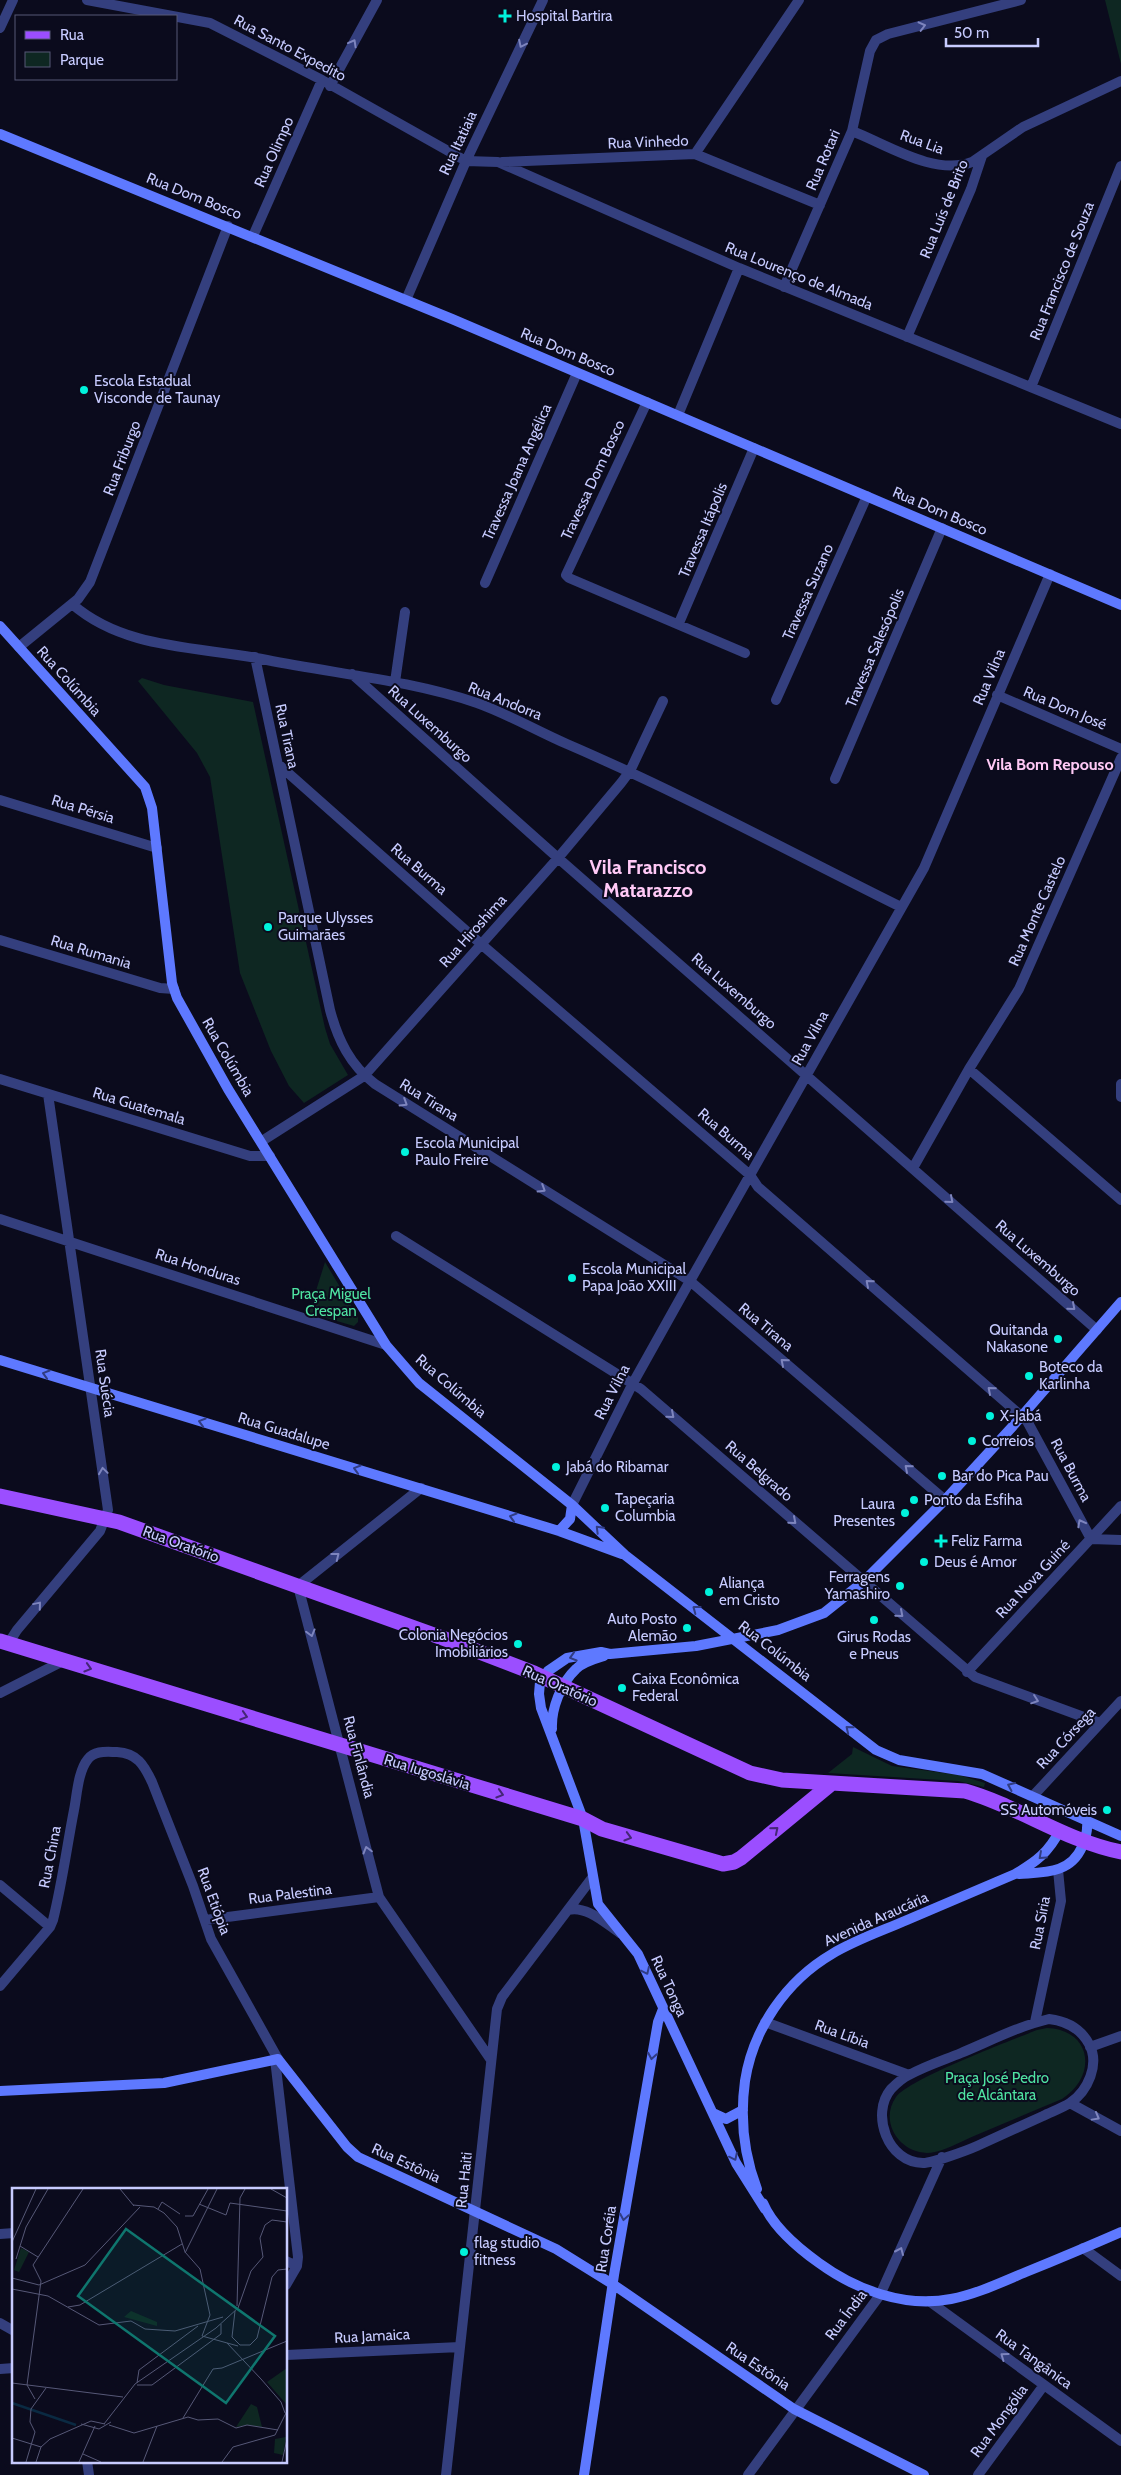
<svg xmlns="http://www.w3.org/2000/svg" width="1121" height="2475" font-family="Cabin,sans-serif">
	<style>
		.green { fill: #0e2722 }
		.lines { fill: none; stroke-linecap: round; stroke-linejoin: round }
		.street { stroke: #343f7e; stroke-width: 10 }
		.secondary { stroke: #5e79ff; stroke-width: 10 }
		.primary { stroke: #9b4eff; stroke-width: 15 }
		.oneway { stroke: #7e85be }
		.oneway2 { stroke: #303c83 }
		.oneway3 { stroke: #452677 }
		.poi-dot { fill: #00f2dc; stroke: #0b0b1d; stroke-width: 2 }
		.labels { text-anchor: middle; dominant-baseline: central; stroke-width: 4; stroke-linejoin: round; paint-order: stroke }
		.poi-label { font-size: 15px; fill: #c7cbff; stroke: #0b0b1d; text-anchor: start }
		.street-label { font-size: 15px; fill: #c7cbff; stroke: #0b0b1d }
		.park-label { font-size: 15px; fill: #4fe3a2; stroke: #0b0b1d }
		.neighbourhood-label { font-size: 16px; font-weight: bold; fill: #ffc9f6; stroke: #0b0b1d }
		.district-label { font-size: 20px; font-weight: bold; fill: #ffc9f6; stroke: #0b0b1d }
		.inset-river { fill: none; stroke: #0a2a42; stroke-width: 2.5 }
		.inset-road { fill: none; stroke: #565877; stroke-width: 1 }
		.view { fill: #0f766e; fill-opacity: 0.15; stroke: #0f766e; stroke-width: 2.5 }
		.inset-edge { fill: none; stroke: #c7cbff; stroke-width: 2.5 }
	</style>
	<rect width="100%" height="100%" fill="#0b0b1d"/>
	<path class="green" d="M 1105,0 L 1121,0 L 1121,64 Z
		M 142,678 L 164,685 L 253,702 L 325,1028 L 330,1044 L 348,1075 L 304,1103 L 289,1086 L 271,1051 L 240,973 L 210,777 L 197,753 L 138,681 Z
		M 325,1262 L 358,1317 L 358,1322 L 354,1326 L 309,1313 Z
		M 853,1747 L 892,1766 L 959,1775 L 985,1783 L 984,1787 L 958,1781 L 828,1773 L 852,1754 Z
		M 1047,2028 C 1093,2030 1097,2077 1062,2099 C 1033,2111 1003,2124 974,2136 C 962,2141 948,2149 935,2152 C 904,2159 877,2124 896,2097 C 911,2078 1010,2041 1037,2030 Z"/>
	<g class="lines">
		<path class="street" d="M 87,0 L 210,23 L 322,80 L 466,161 L 498,162 L 739,268 L 1121,424
			M 0,28 L 13,0
			M 330,86 L 377,0
			M 852,131 C 888,145 934,176 972,162 L 1023,127 L 1121,81
			M 695,154 L 799,0
			M 502,162 L 695,154 L 820,205
			M 253,236 L 322,80
			M 784,287 L 852,131 L 870,51 L 876,40 L 888,34 L 1021,0
			M 406,300 L 466,161 L 543,0
			M 907,337 L 971,189 L 982,156
			M 1031,387 L 1121,166
			M 647,402 L 566,575 L 569,578 L 745,653
			M 678,415 L 739,268
			M 485,583 L 577,373
			M 72,604 C 126,651 201,646 267,660 C 337,674 409,680 477,703 C 508,714 537,731 567,744 C 681,793 790,852 901,907
			M 679,623 L 754,448
			M 19,647 L 78,599 L 90,582 L 228,226
			M 255,657 L 330,1010 C 338,1040 350,1065 375,1084 L 690,1281 L 945,1500
			M 352,674 L 558,858 L 1097,1330
			M 395,682 L 405,612
			M 997,695 L 1121,749
			M 776,700 L 867,496
			M 278,764 L 481,944 L 750,1175 L 758,1187 L 1027,1421 L 1091,1539 L 1121,1540
			M 835,779 L 942,528
			M 0,800 L 157,848
			M 0,940 L 160,988 L 174,989
			M 969,1069 L 1121,1200
			M 0,1079 L 250,1156 L 270,1156
			M 1121,1084 L 1121,1097
			M 262,1141 L 364,1076 L 558,858 L 621,783 L 630,771 L 663,701
			M 913,1168 L 969,1069 L 1019,989 L 1121,758
			M 0,1219 L 386,1345
			M 396,1236 L 641,1389 L 975,1677 L 1100,1723
			M 421,1488 L 298,1586 L 379,1897 L 491,2060
			M 572,1505 L 633,1383 L 690,1281 L 924,868 L 1050,574
			M 8,1644 L 17,1630 L 100,1531 L 108,1510 L 48,1094
			M 967,1672 L 1121,1506
			M 0,1693 L 63,1661
			M 1033,1796 L 1121,1701
			M 0,1885 L 50,1927
			M 568,1910 C 586,1905 605,1923 620,1933
			M 205,1920 L 379,1897
			M 0,1986 L 50,1927 L 53,1920 C 62,1884 67,1846 74,1810 C 77,1795 78,1771 88,1759 C 95,1750 107,1752 117,1752 C 137,1753 144,1765 152,1782 L 193,1886 L 211,1939 L 278,2059
			M 1049,2019 C 1066,2021 1081,2029 1089,2044 C 1100,2064 1088,2091 1070,2103 C 1062,2108 1051,2112 1043,2116 C 1021,2126 999,2136 977,2146 C 968,2150 933,2163 923,2163 C 888,2163 870,2114 891,2089 C 896,2084 902,2078 909,2075 C 925,2066 944,2060 961,2053 C 990,2041 1019,2026 1049,2019 Z
			M 765,2022 L 909,2075
			M 1035,2022 L 1061,1901 L 1058,1870
			M 1090,2047 L 1121,2036
			M 275,2059 L 298,2257 L 297,2266 L 286,2285
			M 1070,2103 L 1121,2131
			M 0,2234 L 14,2233
			M 1083,2248 L 1121,2276
			M 286,2261 L 297,2266
			M 929,2301 L 1121,2441
			M 0,2323 L 14,2331
			M 286,2355 L 460,2347
			M 0,2369 L 14,2368
			M 87,2461 L 89,2475
			M 446,2475 L 497,2009 L 502,1997 L 592,1878
			M 748,2475 L 880,2295 L 942,2157
			M 978,2475 L 1044,2385"/>
		<path class="secondary" d="M 0,134 L 452,319 L 1121,605
			M 0,626 L 145,787 L 152,808 L 172,983 L 177,998 L 228,1089 L 386,1345 L 419,1383 L 572,1505 L 625,1555 L 876,1750 L 899,1760 L 982,1774 L 1121,1836
			M 0,1360 L 559,1531 L 622,1554
			M 559,1531 L 570,1519 L 572,1505
			M 552,1729 C 551,1709 561,1683 576,1669 C 583,1662 594,1659 604,1656
			M 1019,1874 C 1044,1872 1070,1874 1082,1847 C 1086,1838 1088,1831 1087,1821
			M 0,2091 L 164,2083 L 278,2059 L 347,2147 L 358,2157 L 556,2249 L 614,2285 L 794,2409 L 924,2475
			M 713,2113 L 726,2119 L 743,2110
			M 757,2189 C 744,2155 740,2117 745,2081 C 753,2029 786,1981 832,1954 C 855,1940 882,1931 907,1920 C 943,1905 979,1889 1015,1874 C 1036,1862 1049,1852 1060,1830
			M 763,2203 C 773,2227 798,2248 819,2263 C 856,2290 905,2308 951,2299 C 977,2294 1002,2282 1026,2272 C 1058,2259 1089,2246 1121,2232
			M 765,2209 L 736,2163 L 638,1954 L 598,1904 L 583,1819 L 541,1708 L 539,1694 L 540,1682 L 548,1671 L 567,1658 L 601,1652 L 610,1654 L 696,1646 L 778,1630 L 824,1613 L 863,1582 L 945,1500 L 1013,1426 L 1121,1302
			M 584,2475 L 614,2275 L 658,2022 L 663,2009"/>
		<path class="primary" d="M 0,1496 L 119,1522 L 448,1640 L 534,1673 L 750,1773 L 782,1780 L 965,1791 C 1018,1806 1066,1841 1121,1852
			M 0,1641 L 583,1819 L 602,1829 L 723,1864 L 734,1862 L 741,1858 L 831,1784"/>
	</g>
	<defs><path id="oneway-chevron" d="M-2-3.5L2.5 0L-2 3.5" fill="none" stroke-width="1.6" stroke-linecap="round" stroke-linejoin="round" transform="scale(1.25)"/></defs>
	<g class="oneway">
		<use href="#oneway-chevron" transform="translate(922 26) rotate(-14)"/>
		<use href="#oneway-chevron" transform="translate(353 43) rotate(-61)"/>
		<use href="#oneway-chevron" transform="translate(522 44) rotate(116)"/>
		<use href="#oneway-chevron" transform="translate(404 1103) rotate(32)"/>
		<use href="#oneway-chevron" transform="translate(542 1189) rotate(32)"/>
		<use href="#oneway-chevron" transform="translate(950 1200) rotate(41)"/>
		<use href="#oneway-chevron" transform="translate(869 1283) rotate(-139)"/>
		<use href="#oneway-chevron" transform="translate(1072 1307) rotate(41)"/>
		<use href="#oneway-chevron" transform="translate(784 1362) rotate(-139)"/>
		<use href="#oneway-chevron" transform="translate(991 1390) rotate(-139)"/>
		<use href="#oneway-chevron" transform="translate(671 1415) rotate(41)"/>
		<use href="#oneway-chevron" transform="translate(908 1468) rotate(-139)"/>
		<use href="#oneway-chevron" transform="translate(103 1471) rotate(-98)"/>
		<use href="#oneway-chevron" transform="translate(793 1521) rotate(41)"/>
		<use href="#oneway-chevron" transform="translate(1081 1523) rotate(-118)"/>
		<use href="#oneway-chevron" transform="translate(336 1556) rotate(-38)"/>
		<use href="#oneway-chevron" transform="translate(38 1605) rotate(-50)"/>
		<use href="#oneway-chevron" transform="translate(900 1614) rotate(41)"/>
		<use href="#oneway-chevron" transform="translate(311 1633) rotate(75)"/>
		<use href="#oneway-chevron" transform="translate(1035 1700) rotate(19)"/>
		<use href="#oneway-chevron" transform="translate(367 1850) rotate(-105)"/>
		<use href="#oneway-chevron" transform="translate(1096 2117) rotate(29)"/>
		<use href="#oneway-chevron" transform="translate(900 2251) rotate(-66)"/>
		<use href="#oneway-chevron" transform="translate(1004 2356) rotate(-144)"/>
	</g>
	<g class="oneway2">
		<use href="#oneway-chevron" transform="translate(46 1374) rotate(-163)"/>
		<use href="#oneway-chevron" transform="translate(202 1422) rotate(-163)"/>
		<use href="#oneway-chevron" transform="translate(357 1469) rotate(-163)"/>
		<use href="#oneway-chevron" transform="translate(513 1517) rotate(-163)"/>
		<use href="#oneway-chevron" transform="translate(599 1529) rotate(-135)"/>
		<use href="#oneway-chevron" transform="translate(696 1609) rotate(-143)"/>
		<use href="#oneway-chevron" transform="translate(573 1657) rotate(163)"/>
		<use href="#oneway-chevron" transform="translate(849 1729) rotate(-141)"/>
		<use href="#oneway-chevron" transform="translate(1011 1786) rotate(-156)"/>
		<use href="#oneway-chevron" transform="translate(1042 1856) rotate(138)"/>
		<use href="#oneway-chevron" transform="translate(646 1971) rotate(65)"/>
		<use href="#oneway-chevron" transform="translate(652 2056) rotate(100)"/>
		<use href="#oneway-chevron" transform="translate(734 2157) rotate(64)"/>
		<use href="#oneway-chevron" transform="translate(624 2217) rotate(100)"/>
	</g>
	<g class="oneway3">
		<use href="#oneway-chevron" transform="translate(88 1668) rotate(17)"/>
		<use href="#oneway-chevron" transform="translate(244 1716) rotate(17)"/>
		<use href="#oneway-chevron" transform="translate(500 1794) rotate(17)"/>
		<use href="#oneway-chevron" transform="translate(775 1830) rotate(-40)"/>
		<use href="#oneway-chevron" transform="translate(628 1837) rotate(16)"/>
	</g>
	<g class="poi-dot">
		<path d="M502.5 8.5h5v5h5v5h-5v5h-5v-5h-5v-5h5z"/>
		<circle cx="84" cy="390" r="5"/>
		<circle cx="268" cy="927" r="5"/>
		<circle cx="405" cy="1152" r="5"/>
		<circle cx="572" cy="1278" r="5"/>
		<circle cx="1058" cy="1339" r="5"/>
		<circle cx="1029" cy="1376" r="5"/>
		<circle cx="990" cy="1416" r="5"/>
		<circle cx="972" cy="1441" r="5"/>
		<circle cx="556" cy="1467" r="5"/>
		<circle cx="942" cy="1476" r="5"/>
		<circle cx="914" cy="1500" r="5"/>
		<circle cx="605" cy="1508" r="5"/>
		<circle cx="905" cy="1513" r="5"/>
		<path d="M938.5 1533.5h5v5h5v5h-5v5h-5v-5h-5v-5h5z"/>
		<circle cx="924" cy="1562" r="5"/>
		<circle cx="900" cy="1586" r="5"/>
		<circle cx="709" cy="1592" r="5"/>
		<circle cx="874" cy="1620" r="5"/>
		<circle cx="687" cy="1628" r="5"/>
		<circle cx="518" cy="1644" r="5"/>
		<circle cx="622" cy="1688" r="5"/>
		<circle cx="1107" cy="1810" r="5"/>
		<circle cx="464" cy="2252" r="5"/>
	</g>
	<g class="labels">
		<g class="poi-label">
			<text x="516" y="16">Hospital Bartira</text>
			<text x="94" y="381">Escola Estadual<tspan x="94" dy="17">Visconde de Taunay</tspan></text>
			<text x="278" y="918">Parque Ulysses<tspan x="278" dy="17">Guimarães</tspan></text>
			<text x="415" y="1143">Escola Municipal<tspan x="415" dy="17">Paulo Freire</tspan></text>
			<text x="582" y="1269">Escola Municipal<tspan x="582" dy="17">Papa João XXIII</tspan></text>
			<text x="1048" y="1330" text-anchor="end">Quitanda<tspan x="1048" dy="17">Nakasone</tspan></text>
			<text x="1039" y="1367">Boteco da<tspan x="1039" dy="17">Karlinha</tspan></text>
			<text x="1000" y="1416">X-Jabá</text>
			<text x="982" y="1441">Correios</text>
			<text x="566" y="1467">Jabá do Ribamar</text>
			<text x="952" y="1476">Bar do Pica Pau</text>
			<text x="615" y="1499">Tapeçaria<tspan x="615" dy="17">Columbia</tspan></text>
			<text x="924" y="1500">Ponto da Esfiha</text>
			<text x="895" y="1504" text-anchor="end">Laura<tspan x="895" dy="17">Presentes</tspan></text>
			<text x="951" y="1541">Feliz Farma</text>
			<text x="934" y="1562">Deus é Amor</text>
			<text x="890" y="1577" text-anchor="end">Ferragens<tspan x="890" dy="17">Yamashiro</tspan></text>
			<text x="719" y="1583">Aliança<tspan x="719" dy="17">em Cristo</tspan></text>
			<text x="677" y="1619" text-anchor="end">Auto Posto<tspan x="677" dy="17">Alemão</tspan></text>
			<text x="508" y="1635" text-anchor="end">Colonia Negócios<tspan x="508" dy="17">Imobiliários</tspan></text>
			<text x="874" y="1637" text-anchor="middle">Girus Rodas<tspan x="874" dy="17">e Pneus</tspan></text>
			<text x="632" y="1679">Caixa Econômica<tspan x="632" dy="17">Federal</tspan></text>
			<text x="1097" y="1810" text-anchor="end">SS Automóveis</text>
			<text x="474" y="2243">flag studio<tspan x="474" dy="17">fitness</tspan></text>
		</g>
		<g class="street-label">
			<text transform="translate(290 48) rotate(28)">Rua Santo Expedito</text>
			<text transform="translate(648 142) rotate(-2)">Rua Vinhedo</text>
			<text transform="translate(922 142) rotate(20)">Rua Lia</text>
			<text transform="translate(458 143) rotate(-65)">Rua Itatiaia</text>
			<text transform="translate(274 152) rotate(-66)">Rua Olimpo</text>
			<text transform="translate(823 160) rotate(-67)">Rua Rotari</text>
			<text transform="translate(194 196) rotate(22)">Rua Dom Bosco</text>
			<text transform="translate(944 209) rotate(-68)">Rua Luís de Brito</text>
			<text transform="translate(1062 271) rotate(-68)">Rua Francisco de Souza</text>
			<text transform="translate(799 276) rotate(22)">Rua Lourenço de Almada</text>
			<text transform="translate(568 352) rotate(23)">Rua Dom Bosco</text>
			<text transform="translate(122 458) rotate(-69)">Rua Friburgo</text>
			<text transform="translate(517 472) rotate(-66)">Travessa Joana Angélica</text>
			<text transform="translate(593 480) rotate(-65)">Travessa Dom Bosco</text>
			<text transform="translate(940 511) rotate(23)">Rua Dom Bosco</text>
			<text transform="translate(703 530) rotate(-67)">Travessa Itápolis</text>
			<text transform="translate(808 592) rotate(-66)">Travessa Suzano</text>
			<text transform="translate(875 648) rotate(-67)">Travessa Salesópolis</text>
			<text transform="translate(989 677) rotate(-67)">Rua Vilna</text>
			<text transform="translate(69 681) rotate(48)">Rua Colúmbia</text>
			<text transform="translate(505 701) rotate(22)">Rua Andorra</text>
			<text transform="translate(1065 708) rotate(23)">Rua Dom José</text>
			<text transform="translate(430 724) rotate(42)">Rua Luxemburgo</text>
			<text transform="translate(287 736) rotate(78)">Rua Tirana</text>
			<text transform="translate(83 809) rotate(17)">Rua Pérsia</text>
			<text transform="translate(419 869) rotate(41)">Rua Burma</text>
			<text transform="translate(1037 911) rotate(-66)">Rua Monte Castelo</text>
			<text transform="translate(473 931) rotate(-48)">Rua Hiroshima</text>
			<text transform="translate(91 952) rotate(17)">Rua Rumania</text>
			<text transform="translate(734 991) rotate(41)">Rua Luxemburgo</text>
			<text transform="translate(810 1038) rotate(-61)">Rua Vilna</text>
			<text transform="translate(228 1057) rotate(60)">Rua Colúmbia</text>
			<text transform="translate(429 1100) rotate(32)">Rua Tirana</text>
			<text transform="translate(139 1106) rotate(17)">Rua Guatemala</text>
			<text transform="translate(726 1134) rotate(41)">Rua Burma</text>
			<text transform="translate(1038 1258) rotate(41)">Rua Luxemburgo</text>
			<text transform="translate(198 1267) rotate(18)">Rua Honduras</text>
			<text transform="translate(766 1327) rotate(40)">Rua Tirana</text>
			<text transform="translate(105 1383) rotate(82)">Rua Suécia</text>
			<text transform="translate(451 1386) rotate(41)">Rua Colúmbia</text>
			<text transform="translate(612 1392) rotate(-63)">Rua Vilna</text>
			<text transform="translate(284 1431) rotate(17)">Rua Guadalupe</text>
			<text transform="translate(1071 1470) rotate(62)">Rua Burma</text>
			<text transform="translate(759 1471) rotate(41)">Rua Belgrado</text>
			<text transform="translate(181 1544) rotate(20)">Rua Oratório</text>
			<text transform="translate(1033 1579) rotate(-47)">Rua Nova Guiné</text>
			<text transform="translate(775 1651) rotate(38)">Rua Colúmbia</text>
			<text transform="translate(560 1686) rotate(24)">Rua Oratório</text>
			<text transform="translate(1066 1738) rotate(-47)">Rua Córsega</text>
			<text transform="translate(359 1757) rotate(75)">Rua Finlândia</text>
			<text transform="translate(427 1772) rotate(17)">Rua Iugoslávia</text>
			<text transform="translate(50 1857) rotate(-79)">Rua China</text>
			<text transform="translate(290 1894) rotate(-7)">Rua Palestina</text>
			<text transform="translate(214 1901) rotate(70)">Rua Etiópia</text>
			<text transform="translate(876 1919) rotate(-24)">Avenida Araucária</text>
			<text transform="translate(1040 1923) rotate(-79)">Rua Síria</text>
			<text transform="translate(669 1986) rotate(65)">Rua Tonga</text>
			<text transform="translate(842 2034) rotate(20)">Rua Líbia</text>
			<text transform="translate(406 2163) rotate(25)">Rua Estônia</text>
			<text transform="translate(464 2180) rotate(-84)">Rua Haiti</text>
			<text transform="translate(606 2239) rotate(-81)">Rua Coréia</text>
			<text transform="translate(846 2315) rotate(-53)">Rua Índia</text>
			<text transform="translate(372 2336) rotate(-3)">Rua Jamaica</text>
			<text transform="translate(1034 2359) rotate(36)">Rua Tangânica</text>
			<text transform="translate(758 2366) rotate(34)">Rua Estônia</text>
			<text transform="translate(999 2421) rotate(-54)">Rua Mongólia</text>
		</g>
		<g class="park-label">
			<text x="331" y="1294">Praça Miguel<tspan x="331" dy="17">Crespan</tspan></text>
			<text x="997" y="2078">Praça José Pedro<tspan x="997" dy="17">de Alcântara</tspan></text>
		</g>
		<g class="neighbourhood-label">
			<text x="1050" y="764">Vila Bom Repouso</text>
		</g>
		<g class="district-label">
			<text x="648" y="867">Vila Francisco<tspan x="648" dy="23">Matarazzo</tspan></text>
		</g>
	</g>
	<g transform="translate(12 2188)">
		<rect width="275" height="275" fill="#0b0b1d"/>
		<path d="M 9,60 L 17,64 L 7,84 L 2,82 ZM 119,123 L 145,134 L 145,138 L 112,129 ZM 275,180 L 275,217 L 255,194 ZM 239,216 L 245,219 L 250,239 L 235,237 L 224,239 ZM 274,249 L 271,267 L 262,265 L 263,251 Z" fill="#0e2722"/>
		<path class="inset-river" d="M 0,215 L 64,237"/>
		<path class="inset-road" d="M 108,1 L 122,18M 259,1 L 275,10M 187,16 L 214,27 L 218,15 L 275,23M 121,17 L 142,19 L 152,25 L 165,39 L 173,64 L 188,81 L 198,127 L 190,148M 146,21 L 150,14 L 168,26M 173,28 L 181,28 L 196,1M 0,54 L 24,1M 8,58 L 26,69M 173,65 L 205,1M 4,71 L 14,39 L 36,1M 0,90 L 27,97 L 73,77 L 128,19M 0,101 L 36,108 L 87,137 L 119,133 L 133,141 L 163,143 L 211,129M 225,118 L 228,10 L 233,1M 56,119 L 68,117 L 170,56M 223,123 L 220,149 L 228,157 L 238,157 L 245,150 L 260,89 L 266,82 L 275,81M 190,148 L 226,158M 215,155 L 249,191 L 269,214 L 273,225M 0,195 L 111,209M 125,195 L 127,182 L 186,138M 15,197 L 29,93 L 21,77 L 71,1M 15,197 L 23,211M 125,197 L 140,197 L 209,146 L 209,136M 171,230 L 201,181 L 210,180 L 275,153M 69,236 L 87,241 L 99,234M 92,236 L 123,196 L 204,140 L 226,120 L 239,83 L 251,69 L 248,50 L 253,37 L 260,32 L 275,34M 97,237 L 122,245 L 176,229 L 186,232 L 206,231 L 224,240 L 235,237 L 266,242M 0,250 L 29,259M 71,266 L 89,274M 14,274 L 23,244 L 18,234 L 19,221 L 34,200M 24,274 L 29,259 L 38,251 L 79,233 L 93,236M 67,274 L 83,238M 131,274 L 145,238M 210,274 L 221,259 L 263,247 L 275,223M 270,274 L 275,251"/>
		<path class="view" d="M 114,41 L 263,148 L 214,215 L 66,108 Z"/>
		<rect width="275" height="275" class="inset-edge"/>
	</g>
	<rect x="15" y="15" width="162" height="65" fill="#0b0b1d" stroke="#565877"/>
	<rect x="25" y="31" width="25" height="8" fill="#9b4eff" stroke="#565877"/>
	<text x="60" y="40" font-size="15" fill="#c7cbff">Rua</text>
	<rect x="25" y="52" width="25" height="15" fill="#0e2722" stroke="#565877"/>
	<text x="60" y="65" font-size="15" fill="#c7cbff">Parque</text>
	<path d="M946 38v8h92v-8" fill="none" stroke="#c7cbff" stroke-width="2.5"/>
	<text x="954" y="38" font-size="15" fill="#c7cbff" stroke="#0b0b1d" stroke-width="4" paint-order="stroke">50 m</text>
</svg>
